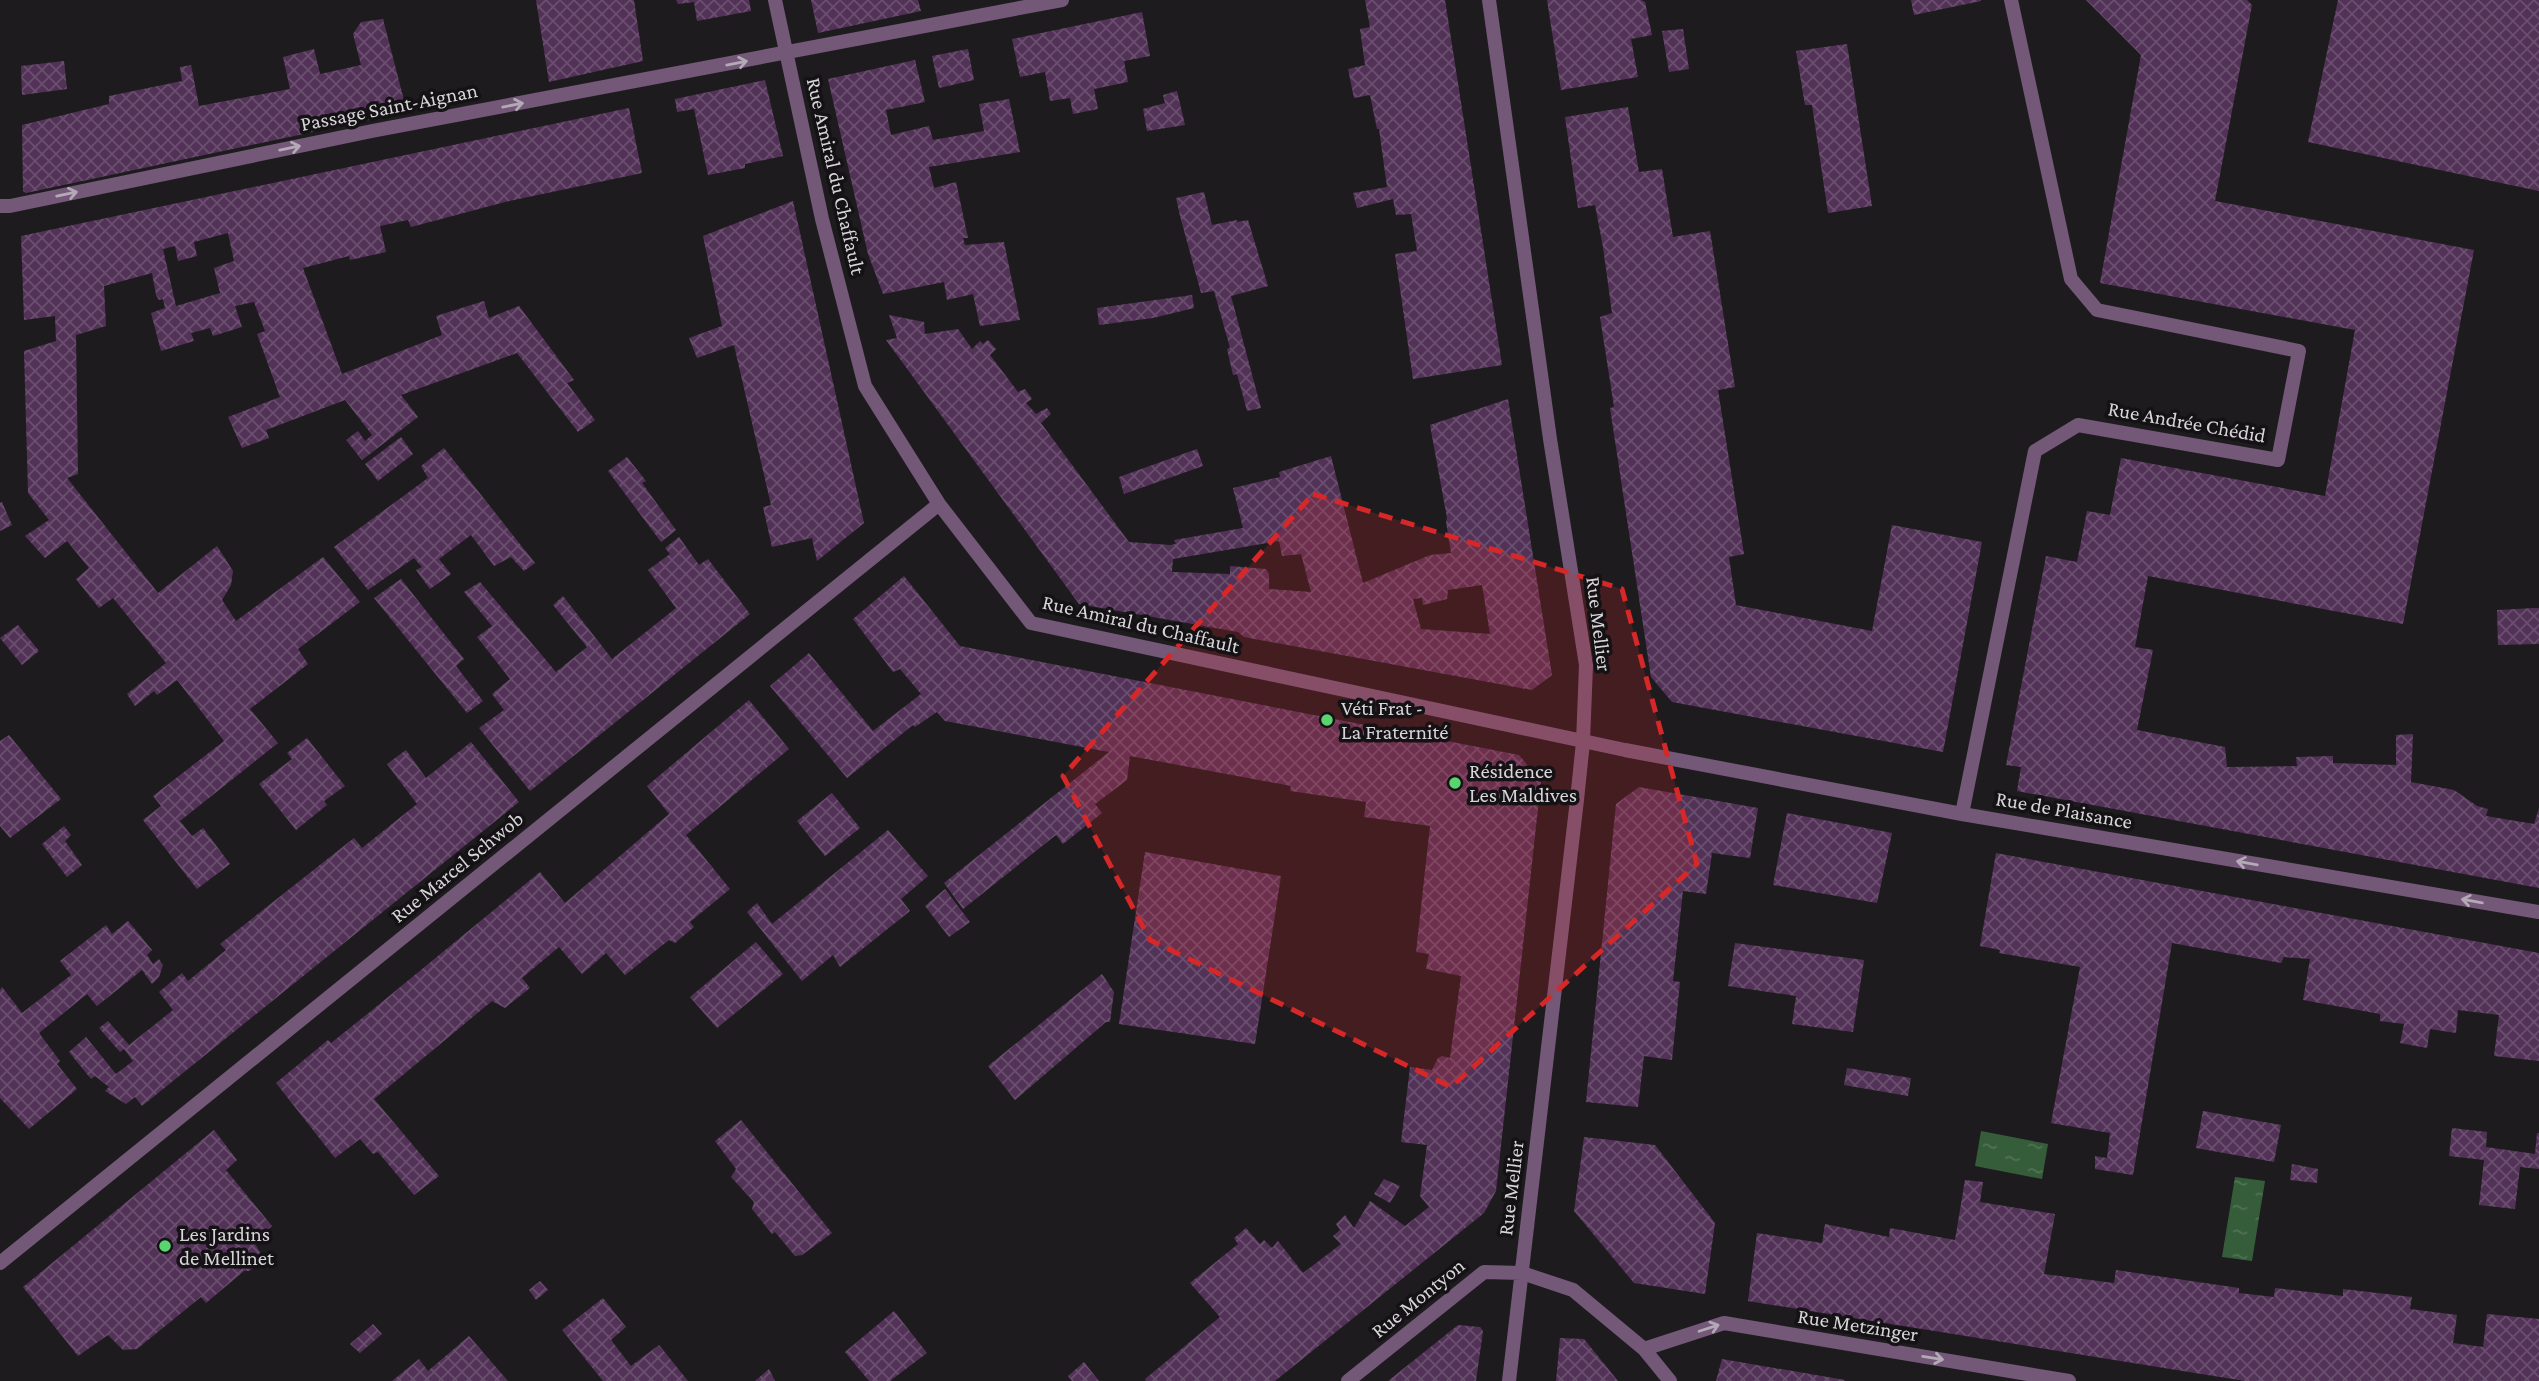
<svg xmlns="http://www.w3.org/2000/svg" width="2539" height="1381" font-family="'Crimson Pro',serif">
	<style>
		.water { fill: url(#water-ripples) }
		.building { fill: url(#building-cross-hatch); fill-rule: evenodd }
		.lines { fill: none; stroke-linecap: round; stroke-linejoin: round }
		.street { stroke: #735878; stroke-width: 14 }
		.oneway { stroke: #b4a9b6 }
		.marked { fill: #d62828; fill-opacity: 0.2; stroke: #d62828; stroke-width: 5; stroke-dasharray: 14 9; stroke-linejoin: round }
		.poi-dot { fill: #59d56f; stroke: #151216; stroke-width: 2.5 }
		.labels { text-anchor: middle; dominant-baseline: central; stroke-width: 7; stroke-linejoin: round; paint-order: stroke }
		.street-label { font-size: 21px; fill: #d7d5d7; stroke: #151216 }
		.poi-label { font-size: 21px; fill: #d7d5d7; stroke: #151216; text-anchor: start }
	</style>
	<defs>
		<pattern id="water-ripples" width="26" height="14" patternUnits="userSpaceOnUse" patternTransform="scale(1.75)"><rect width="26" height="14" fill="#355d3a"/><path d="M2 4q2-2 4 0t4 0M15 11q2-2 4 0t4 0" fill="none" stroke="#527356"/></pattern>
		<pattern id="building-cross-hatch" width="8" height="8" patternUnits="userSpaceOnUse" patternTransform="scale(1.75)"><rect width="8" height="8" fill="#523257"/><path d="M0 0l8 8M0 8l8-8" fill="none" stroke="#6a4f6e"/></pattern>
	</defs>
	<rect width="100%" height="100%" fill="#1e1b1f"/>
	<path class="water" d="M 1981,1131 L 2048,1144 L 2042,1179 L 1975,1166 Z
		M 2235,1177 L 2265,1181 L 2252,1261 L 2222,1257 Z"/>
	<path class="building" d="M 536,0 L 634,0 L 643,61 L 549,82 Z
		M 676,0 L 749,0 L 751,11 L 697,21 L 694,2 L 678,4 Z
		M 811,0 L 918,0 L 921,11 L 818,33 Z
		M 1365,0 L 1445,0 L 1502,365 L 1413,379 L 1395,254 L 1417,251 L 1411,214 L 1396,215 L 1393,199 L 1357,208 L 1353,193 L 1387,187 L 1379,129 L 1377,129 L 1370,95 L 1354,98 L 1348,69 L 1365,65 L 1360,29 L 1370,27 Z
		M 1547,0 L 1641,0 L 1645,2 L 1652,35 L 1631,39 L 1638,77 L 1561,90 Z
		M 1911,0 L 1981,0 L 1981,1 L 1914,15 Z
		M 2086,0 L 2247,0 L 2252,5 L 2215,201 L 2474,250 L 2403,624 L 2148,576 L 2135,647 L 2153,650 L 2137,730 L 2225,747 L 2227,767 L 2297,766 L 2296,757 L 2333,756 L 2333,763 L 2396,765 L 2396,735 L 2413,734 L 2411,782 L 2454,790 L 2477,806 L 2488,809 L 2486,816 L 2534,824 L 2539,808 L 2539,888 L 2017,791 L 2021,767 L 2006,765 L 2046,556 L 2077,562 L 2087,511 L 2110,515 L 2121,458 L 2325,496 L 2355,330 L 2100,283 L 2141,55 Z
		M 2338,0 L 2539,0 L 2539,191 L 2308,142 Z
		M 1142,12 L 1150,56 L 1124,61 L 1128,82 L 1094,89 L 1098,109 L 1073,114 L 1070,98 L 1050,101 L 1045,72 L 1020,77 L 1012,39 Z
		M 383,19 L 407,112 L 26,193 L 23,191 L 22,125 L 109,104 L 109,96 L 182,81 L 180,67 L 191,65 L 199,106 L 290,89 L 283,57 L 314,49 L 320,74 L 361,65 L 353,34 L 361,22 Z
		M 1683,29 L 1689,69 L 1669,72 L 1662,31 Z
		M 1847,44 L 1872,206 L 1828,213 L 1812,105 L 1805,105 L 1796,51 Z
		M 968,49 L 974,80 L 939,88 L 932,56 Z
		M 915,60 L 925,102 L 886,110 L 891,135 L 929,126 L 933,140 L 984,131 L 979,104 L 1009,99 L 1020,152 L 929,167 L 934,188 L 956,182 L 968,238 L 963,238 L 965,245 L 1004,242 L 1020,320 L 980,326 L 973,294 L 947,300 L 944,282 L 883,294 L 868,254 L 828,79 Z
		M 64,61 L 67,89 L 22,95 L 21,66 Z
		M 765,80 L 783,156 L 745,164 L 745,168 L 708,175 L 694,109 L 677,112 L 675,99 Z
		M 1177,91 L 1185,125 L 1147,131 L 1143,109 L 1165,103 L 1163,95 Z
		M 1628,107 L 1639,172 L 1662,169 L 1673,237 L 1710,231 L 1735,387 L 1718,390 L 1744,554 L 1729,557 L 1736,605 L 1872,631 L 1892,525 L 1982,542 L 1943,752 L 1672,702 L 1651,677 L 1610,408 L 1614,407 L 1600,317 L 1612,313 L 1603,247 L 1595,205 L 1578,208 L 1565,117 Z
		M 629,108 L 642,173 L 505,202 L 411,227 L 408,220 L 380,226 L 386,252 L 350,260 L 349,256 L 303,268 L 342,374 L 442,335 L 436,316 L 484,301 L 489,318 L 519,306 L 574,380 L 567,383 L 595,420 L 578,432 L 517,353 L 401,395 L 418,417 L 362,460 L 346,440 L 358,431 L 365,441 L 372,435 L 345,400 L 266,430 L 269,438 L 242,448 L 228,417 L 280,397 L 257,334 L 265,331 L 254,302 L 235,306 L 242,327 L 213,336 L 210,328 L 191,333 L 194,341 L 161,351 L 151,313 L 165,308 L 163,299 L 159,300 L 156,295 L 152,273 L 104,286 L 106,326 L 76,335 L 78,474 L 67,478 L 158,593 L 217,546 L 233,571 L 231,585 L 222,600 L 236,621 L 323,557 L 360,602 L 298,649 L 308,664 L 250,709 L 278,743 L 180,821 L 192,836 L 203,828 L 230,864 L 197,889 L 143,820 L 161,806 L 153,796 L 224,741 L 177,680 L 157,695 L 154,691 L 135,706 L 127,694 L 166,663 L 113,598 L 99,608 L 76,579 L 89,568 L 67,541 L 45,558 L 25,536 L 49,520 L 28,493 L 24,351 L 56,341 L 55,316 L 24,320 L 21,236 ZM 228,233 L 234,261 L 214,268 L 220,293 L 176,306 L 163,249 L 175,246 L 178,261 L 197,256 L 194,242 Z
		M 1204,192 L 1212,225 L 1237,220 L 1237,222 L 1248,220 L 1268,286 L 1231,296 L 1261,408 L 1247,411 L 1237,374 L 1233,375 L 1227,349 L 1230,348 L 1214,291 L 1201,293 L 1180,216 L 1176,198 Z
		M 793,201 L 864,523 L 817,561 L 812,538 L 772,547 L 763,507 L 771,505 L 734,345 L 697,358 L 689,338 L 722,326 L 703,236 Z
		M 1192,295 L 1194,308 L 1153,318 L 1099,325 L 1097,308 Z
		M 889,315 L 924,322 L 925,334 L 958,329 L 972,349 L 980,341 L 983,344 L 988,340 L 996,349 L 990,355 L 1018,392 L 1025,389 L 1032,399 L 1026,403 L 1036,414 L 1047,408 L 1051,414 L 1041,423 L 1129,542 L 1170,545 L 1176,544 L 1174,540 L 1243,528 L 1233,488 L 1280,477 L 1279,472 L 1331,456 L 1363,583 L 1430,555 L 1451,553 L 1446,522 L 1447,518 L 1430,425 L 1508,399 L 1552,675 L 1532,690 L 1244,637 L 1238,632 L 1079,604 L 886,340 L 897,338 ZM 1279,541 L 1282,556 L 1301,554 L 1311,592 L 1269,589 L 1269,574 L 1266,569 L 1230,566 L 1230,574 L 1172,572 L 1173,559 ZM 1482,585 L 1490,634 L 1421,629 L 1413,599 L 1422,598 L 1423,605 L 1447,599 L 1448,590 Z
		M 401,437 L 413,454 L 378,481 L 365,464 Z
		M 444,448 L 535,563 L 524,571 L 511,557 L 494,566 L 471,535 L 439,559 L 451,574 L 430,589 L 416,570 L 422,567 L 414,558 L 368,590 L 334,547 L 428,478 L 421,466 Z
		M 1197,449 L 1203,466 L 1124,494 L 1119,477 Z
		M 627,457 L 646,481 L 642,483 L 676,530 L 661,542 L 608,471 Z
		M 2,502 L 12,525 L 0,531 L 0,503 Z
		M 679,537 L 699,565 L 708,559 L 750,614 L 530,791 L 479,728 L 504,710 L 492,694 L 510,679 L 477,637 L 492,626 L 464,592 L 480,582 L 556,672 L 587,647 L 553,605 L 563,596 L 612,659 L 676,608 L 648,570 L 670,554 L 665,548 Z
		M 904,576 L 960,646 L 1519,755 L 1541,781 L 1496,1191 L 1484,1213 L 1275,1381 L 1146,1381 L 1145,1379 L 1220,1317 L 1190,1283 L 1238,1244 L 1234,1238 L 1246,1228 L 1260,1244 L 1264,1240 L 1272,1248 L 1278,1241 L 1303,1273 L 1341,1244 L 1333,1236 L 1340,1230 L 1336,1224 L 1345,1215 L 1354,1228 L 1370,1201 L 1405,1226 L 1429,1207 L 1420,1196 L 1427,1145 L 1401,1142 L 1410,1067 L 1432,1070 L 1438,1058 L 1442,1056 L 1450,1058 L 1461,976 L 1426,969 L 1429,954 L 1416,952 L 1430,826 L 1364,817 L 1366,802 L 1290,791 L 1291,786 L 1130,756 L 1127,780 L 1095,804 L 1102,813 L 1063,844 L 1056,835 L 963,909 L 944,883 L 1109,752 L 945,721 L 937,712 L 915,727 L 913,725 L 847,778 L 770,686 L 809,653 L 873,731 L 921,694 L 900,669 L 893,672 L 853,619 Z
		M 401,579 L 464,659 L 456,666 L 483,701 L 467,713 L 374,598 Z
		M 2534,608 L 2539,608 L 2539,644 L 2498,645 L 2497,610 Z
		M 18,625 L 39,651 L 22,665 L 0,638 Z
		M 749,700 L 789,749 L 686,835 L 730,889 L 690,922 L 694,927 L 675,943 L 669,940 L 625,975 L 606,953 L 582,974 L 559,947 L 522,978 L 530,988 L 505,1008 L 492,1001 L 374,1099 L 439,1176 L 414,1195 L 378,1152 L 373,1154 L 360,1139 L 335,1158 L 276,1083 L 328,1040 L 331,1043 L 371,1011 L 540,872 L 565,903 L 669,814 L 647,786 Z
		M 9,735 L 61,799 L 10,838 L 0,826 L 0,741 Z
		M 307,738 L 345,786 L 324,801 L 327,805 L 296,830 L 259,784 L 292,759 L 287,753 Z
		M 471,742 L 519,802 L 142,1106 L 135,1097 L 126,1104 L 105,1091 L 109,1087 L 95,1076 L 91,1079 L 69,1052 L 86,1037 L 116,1074 L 133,1061 L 124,1049 L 120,1052 L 99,1028 L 108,1021 L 129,1045 L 173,1010 L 159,992 L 182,973 L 188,981 L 226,950 L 220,944 L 354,838 L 362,848 L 417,804 L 387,764 L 406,750 L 426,778 Z
		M 1639,787 L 1758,808 L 1750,858 L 1712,853 L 1706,894 L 1683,891 L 1673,981 L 1680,982 L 1672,1060 L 1644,1056 L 1638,1107 L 1586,1102 L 1616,804 Z
		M 832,793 L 860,828 L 825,856 L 797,821 Z
		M 1787,813 L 1892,833 L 1877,903 L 1773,885 Z
		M 64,826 L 71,835 L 65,841 L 82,865 L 67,877 L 42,844 Z
		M 888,830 L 928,876 L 901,899 L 910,911 L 840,967 L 833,955 L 802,981 L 747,912 L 757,903 L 772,924 Z
		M 1145,852 L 1281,876 L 1255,1044 L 1119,1024 Z
		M 1996,853 L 2539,953 L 2539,1061 L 2494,1056 L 2499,1015 L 2458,1010 L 2456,1033 L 2430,1029 L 2427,1048 L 2400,1043 L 2404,1024 L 2380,1021 L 2380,1014 L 2303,1000 L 2310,959 L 2284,957 L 2281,963 L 2172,943 L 2133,1175 L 2095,1169 L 2095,1156 L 2107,1158 L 2110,1133 L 2051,1123 L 2080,967 L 1999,953 L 2000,950 L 1980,946 Z
		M 945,889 L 970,922 L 949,937 L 925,906 Z
		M 128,921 L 152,950 L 147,955 L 153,964 L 159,959 L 163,965 L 159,977 L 152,984 L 142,970 L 97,1006 L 87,994 L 39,1033 L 60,1061 L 57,1064 L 77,1089 L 29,1129 L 0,1098 L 0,990 L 2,987 L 22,1013 L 71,975 L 60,961 L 106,925 L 112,934 Z
		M 756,942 L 783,974 L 717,1028 L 690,997 Z
		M 1735,943 L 1864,960 L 1853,1032 L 1792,1024 L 1796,996 L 1728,986 Z
		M 1102,974 L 1114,992 L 1110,1022 L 1106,1022 L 1015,1100 L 988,1066 Z
		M 1847,1068 L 1911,1078 L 1908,1096 L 1844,1085 Z
		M 2203,1111 L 2281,1125 L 2274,1162 L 2196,1148 Z
		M 741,1120 L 832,1233 L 802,1255 L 795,1256 L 775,1232 L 772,1234 L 752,1209 L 754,1202 L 731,1177 L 736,1169 L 715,1141 Z
		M 2452,1128 L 2487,1132 L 2486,1147 L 2535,1154 L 2537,1133 L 2539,1133 L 2539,1169 L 2520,1167 L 2515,1209 L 2479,1205 L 2484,1160 L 2449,1156 Z
		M 214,1130 L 237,1160 L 226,1170 L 272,1226 L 254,1242 L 262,1256 L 260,1263 L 249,1271 L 244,1271 L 206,1303 L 201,1297 L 137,1349 L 123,1350 L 108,1335 L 78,1356 L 23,1287 Z
		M 1584,1137 L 1655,1145 L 1715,1223 L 1705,1294 L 1634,1283 L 1574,1211 Z
		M 2292,1164 L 2318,1169 L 2317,1183 L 2290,1180 Z
		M 1384,1179 L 1400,1186 L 1390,1203 L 1374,1194 Z
		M 1965,1180 L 1983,1182 L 1980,1202 L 2055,1214 L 2044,1274 L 2114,1283 L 2116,1270 L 2239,1288 L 2239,1293 L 2274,1297 L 2275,1288 L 2343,1296 L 2343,1289 L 2412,1297 L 2410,1309 L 2457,1315 L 2453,1343 L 2483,1347 L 2487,1314 L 2539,1319 L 2539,1381 L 2245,1381 L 1748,1301 L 1757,1233 L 1822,1243 L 1825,1224 L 1889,1237 L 1890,1228 L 1955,1240 Z
		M 540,1281 L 548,1290 L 536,1300 L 529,1290 Z
		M 603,1298 L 626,1327 L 611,1340 L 631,1366 L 659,1345 L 688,1381 L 603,1381 L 562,1330 Z
		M 894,1311 L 927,1353 L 890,1381 L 869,1381 L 845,1352 Z
		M 373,1324 L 382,1334 L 360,1353 L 350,1344 Z
		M 1458,1325 L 1480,1327 L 1483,1331 L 1476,1381 L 1388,1381 Z
		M 469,1336 L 508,1381 L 392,1381 L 419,1359 L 428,1371 Z
		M 1560,1338 L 1584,1339 L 1618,1381 L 1556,1381 Z
		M 1722,1359 L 1845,1380 L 1844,1381 L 1716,1381 Z
		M 1084,1362 L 1099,1381 L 1072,1381 L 1068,1376 Z
		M 769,1369 L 775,1381 L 755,1381 Z"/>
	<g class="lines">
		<path class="street" d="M 775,0 L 822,219 L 865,386 L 939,504 L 1031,623 L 1625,750 L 1962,814 L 2539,912
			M 1489,0 L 1550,439 L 1586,665 L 1583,742 L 1577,800 L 1509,1381
			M 0,206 L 10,206 L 372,131 L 1062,0
			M 1962,814 L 2035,451 L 2078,425 L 2278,460 L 2299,351 L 2097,310 L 2071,279 L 2011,0
			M 0,1263 L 939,504
			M 1644,1349 L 1724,1323 L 2069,1381
			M 1348,1381 L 1484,1272 L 1522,1273 L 1573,1290 L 1644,1349 L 1670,1381"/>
	</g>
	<defs><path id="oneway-shaft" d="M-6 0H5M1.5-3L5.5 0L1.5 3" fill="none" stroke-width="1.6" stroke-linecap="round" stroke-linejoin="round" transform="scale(1.75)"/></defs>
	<g class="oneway">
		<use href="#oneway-shaft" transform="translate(737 63) rotate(-11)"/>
		<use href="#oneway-shaft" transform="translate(513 105) rotate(-11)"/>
		<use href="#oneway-shaft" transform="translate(290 148) rotate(-12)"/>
		<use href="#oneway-shaft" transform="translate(67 194) rotate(-12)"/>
		<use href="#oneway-shaft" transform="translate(2247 863) rotate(-170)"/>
		<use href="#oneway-shaft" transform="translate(2472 901) rotate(-170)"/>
		<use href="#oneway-shaft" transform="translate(1709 1328) rotate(-18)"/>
		<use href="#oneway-shaft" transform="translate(1933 1358) rotate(9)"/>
	</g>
	<path class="marked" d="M 1313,494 L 1622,589 L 1697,864 L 1451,1087 L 1150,940 L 1063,776 Z"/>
	<g class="poi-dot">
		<circle cx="1327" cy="720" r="7"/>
		<circle cx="1455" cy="783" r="7"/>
		<circle cx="165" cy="1246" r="7"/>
	</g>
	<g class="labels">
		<g class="street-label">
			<text transform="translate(389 107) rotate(-11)">Passage Saint-Aignan</text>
			<text transform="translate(836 176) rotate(77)">Rue Amiral du Chaffault</text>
			<text transform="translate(2187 422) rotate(10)">Rue Andrée Chédid</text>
			<text transform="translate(1141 624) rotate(13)">Rue Amiral du Chaffault</text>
			<text transform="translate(1599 624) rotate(83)">Rue Mellier</text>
			<text transform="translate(2064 810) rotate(10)">Rue de Plaisance</text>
			<text transform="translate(457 867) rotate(-39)">Rue Marcel Schwob</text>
			<text transform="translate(1511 1188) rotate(-83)">Rue Mellier</text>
			<text transform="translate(1418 1298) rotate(-39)">Rue Montyon</text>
			<text transform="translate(1858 1325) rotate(9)">Rue Metzinger</text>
		</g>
		<g class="poi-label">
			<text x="1341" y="708">Véti Frat -<tspan x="1341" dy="24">La Fraternité</tspan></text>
			<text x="1469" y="771">Résidence<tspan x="1469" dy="24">Les Maldives</tspan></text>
			<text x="179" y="1234">Les Jardins<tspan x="179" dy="24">de Mellinet</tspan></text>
		</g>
	</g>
</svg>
